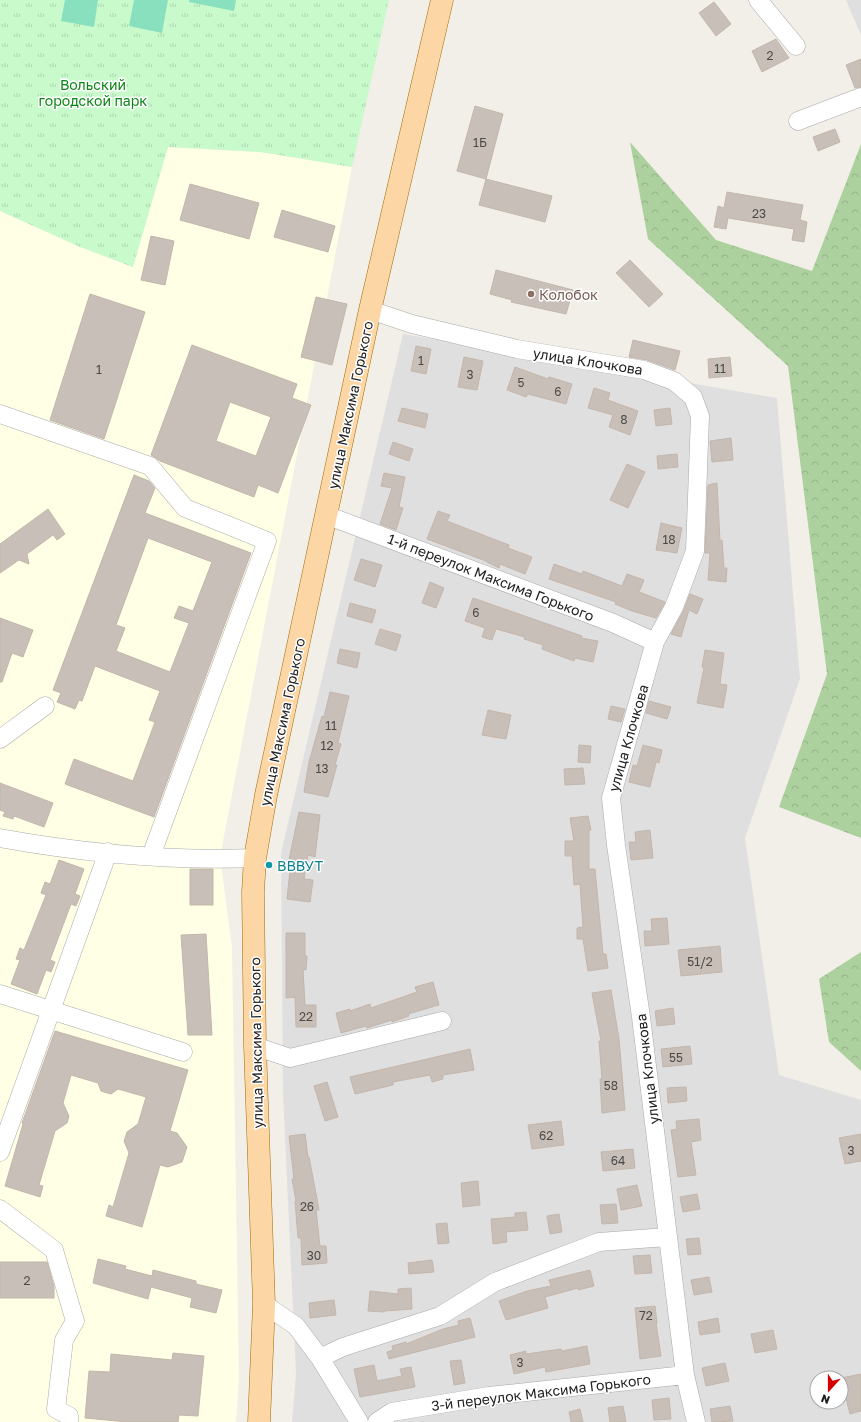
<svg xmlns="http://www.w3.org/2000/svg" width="861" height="1422" font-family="'Golos Text',sans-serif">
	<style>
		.residential { fill: #e0dfdf; fill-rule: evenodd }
		.education { fill: #ffffe5 }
		.forest { fill: url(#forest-crowns) }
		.park { fill: url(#park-tufts) }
		.pitch { fill: #88e0be }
		.building { fill: #c7bfb8; stroke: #c4b6ab; fill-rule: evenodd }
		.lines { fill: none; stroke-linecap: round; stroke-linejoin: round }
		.minor-casing { stroke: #a9a9a9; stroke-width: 19 }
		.major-casing { stroke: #a06b00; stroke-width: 23 }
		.minor { stroke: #fff; stroke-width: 18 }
		.major { stroke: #fcd6a4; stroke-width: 22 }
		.education-dot { fill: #8d6e63; stroke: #fff; stroke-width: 1.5 }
		.culture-dot { fill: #0f9aa8; stroke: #fff; stroke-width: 1.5 }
		.labels { text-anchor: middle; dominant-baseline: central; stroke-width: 3; stroke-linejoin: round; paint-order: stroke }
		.number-label { font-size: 12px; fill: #4b4948 }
		.park-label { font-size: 14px; fill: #0c8416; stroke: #fff }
		.education-label { font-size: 14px; fill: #785e54; stroke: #fff; text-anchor: start }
		.street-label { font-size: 14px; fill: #222; stroke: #fff }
		.culture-label { font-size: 14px; fill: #0d838f; stroke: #fff; text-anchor: start }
	</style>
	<defs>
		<pattern id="forest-crowns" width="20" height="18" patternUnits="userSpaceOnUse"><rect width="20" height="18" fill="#add19e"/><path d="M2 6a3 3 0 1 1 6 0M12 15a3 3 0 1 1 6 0" fill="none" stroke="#95b388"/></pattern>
		<pattern id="park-tufts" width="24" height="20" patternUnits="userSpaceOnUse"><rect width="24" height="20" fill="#c8facc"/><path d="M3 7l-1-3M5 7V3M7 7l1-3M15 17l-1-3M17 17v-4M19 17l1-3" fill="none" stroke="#acd6af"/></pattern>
	</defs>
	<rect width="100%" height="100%" fill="#f2efe9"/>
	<path class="residential" d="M 846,0 L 861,0 L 861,35 Z
		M 403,334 L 777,398 L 800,679 L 745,838 L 779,1075 L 861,1100 L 861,1422 L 292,1422 L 296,1374 L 283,1093 L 281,853 ZM 817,1378 L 841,1378 L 841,1402 L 817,1402 Z"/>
	<path class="education" d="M 168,147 L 261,152 L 352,167 L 220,857 L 232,947 L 239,1378 L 236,1422 L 0,1422 L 0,211 L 78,246 L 132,267 Z"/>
	<path class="forest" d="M 630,142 L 716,240 L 812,271 L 861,144 L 861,838 L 779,807 L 827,674 L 788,366 L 648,239 Z
		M 861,952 L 861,1071 L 829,1042 L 819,979 Z"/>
	<path class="park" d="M 0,0 L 389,0 L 352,167 L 261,152 L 168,147 L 133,267 L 78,246 L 0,211 Z"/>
	<path class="pitch" d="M 65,0 L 98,0 L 94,27 L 61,21 Z
		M 134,0 L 168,0 L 162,33 L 129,26 Z
		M 189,0 L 236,0 L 234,11 L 189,2 Z"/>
	<path class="building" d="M 714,2 L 731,24 L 716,36 L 699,13 Z
		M 776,39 L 789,58 L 762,72 L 752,51 Z
		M 861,59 L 861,87 L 855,88 L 846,65 Z
		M 475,106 L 503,114 L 486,179 L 457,171 Z
		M 835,129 L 840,142 L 818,151 L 813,137 Z
		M 486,179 L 552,196 L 545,222 L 479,205 Z
		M 190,184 L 259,203 L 249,239 L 180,220 Z
		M 727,192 L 803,205 L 800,220 L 807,222 L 804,242 L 792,240 L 794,229 L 728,218 L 726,229 L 714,227 L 718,206 L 724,208 Z
		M 282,210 L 335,226 L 328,252 L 274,237 Z
		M 151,236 L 174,241 L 165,285 L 141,280 Z
		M 630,260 L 663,294 L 649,307 L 616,273 Z
		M 496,270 L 573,290 L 566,314 L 511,302 L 512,300 L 490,294 Z
		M 90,294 L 145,312 L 104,439 L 50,420 Z
		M 316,297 L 347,304 L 332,365 L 301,357 Z
		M 633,340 L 680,351 L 675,370 L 647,360 L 629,357 Z
		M 192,345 L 297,384 L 292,398 L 311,405 L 278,493 L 258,485 L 254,497 L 160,461 L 151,455 ZM 230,402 L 271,417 L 256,456 L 216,441 Z
		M 416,346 L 431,349 L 426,374 L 411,371 Z
		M 464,357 L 483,361 L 477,390 L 458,387 Z
		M 730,357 L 732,376 L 709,378 L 708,359 Z
		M 515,367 L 548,379 L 549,377 L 572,384 L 566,404 L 528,394 L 526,397 L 507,390 Z
		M 594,388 L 610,393 L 608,400 L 638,411 L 630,435 L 609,427 L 613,415 L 588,408 Z
		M 402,408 L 428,414 L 425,428 L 398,421 Z
		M 670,408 L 672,424 L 656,426 L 654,410 Z
		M 731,438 L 733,460 L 712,462 L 710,441 Z
		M 393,442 L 413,449 L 409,461 L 389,454 Z
		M 677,454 L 678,467 L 658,469 L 657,456 Z
		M 627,464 L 645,472 L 628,508 L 610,500 Z
		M 384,473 L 405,477 L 399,507 L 403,508 L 396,530 L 380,524 L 392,488 L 381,486 Z
		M 134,475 L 149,481 L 155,488 L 145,513 L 251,553 L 154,817 L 65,784 L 74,759 L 133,781 L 155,722 L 149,720 L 160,691 L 95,666 L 82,701 L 79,700 L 75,709 L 57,702 L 61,693 L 53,690 ZM 148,538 L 212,562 L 193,611 L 179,606 L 174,618 L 189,623 L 170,672 L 116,651 L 125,628 L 116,625 Z
		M 717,483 L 720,541 L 722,540 L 724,568 L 727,568 L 726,582 L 708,580 L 710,553 L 705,553 L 708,485 Z
		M 48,509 L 65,534 L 57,540 L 53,535 L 27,554 L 29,564 L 19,560 L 0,573 L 0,544 Z
		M 438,511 L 450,515 L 447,521 L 496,540 L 509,545 L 508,548 L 532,557 L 525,574 L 500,564 L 499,568 L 483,560 L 427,539 Z
		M 661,523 L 682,528 L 677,553 L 656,550 Z
		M 361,559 L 382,565 L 375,587 L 354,580 Z
		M 554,564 L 582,574 L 583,571 L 622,586 L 627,574 L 644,580 L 639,592 L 665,602 L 656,618 L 632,611 L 615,604 L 616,602 L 549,579 Z
		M 430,582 L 444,588 L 436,608 L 422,603 Z
		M 690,594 L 703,599 L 697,614 L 689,610 L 681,637 L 671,634 L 683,612 Z
		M 473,598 L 582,636 L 581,638 L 598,641 L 593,662 L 575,658 L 574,661 L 563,657 L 542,649 L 543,645 L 524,639 L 525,637 L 496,629 L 492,640 L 482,637 L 485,628 L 465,621 Z
		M 350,603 L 376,610 L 372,623 L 347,616 Z
		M 0,618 L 33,630 L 23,657 L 12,653 L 2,682 L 0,682 Z
		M 380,629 L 401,635 L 396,651 L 375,644 Z
		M 340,649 L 360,653 L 357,668 L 337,663 Z
		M 705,650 L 724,653 L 720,684 L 727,685 L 723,708 L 697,703 L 704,668 L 702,667 Z
		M 330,692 L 349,696 L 338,743 L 341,744 L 335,765 L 337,765 L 328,797 L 304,792 L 309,762 L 322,716 L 324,717 Z
		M 649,701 L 671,707 L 667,719 L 646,713 Z
		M 611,706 L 625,709 L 621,722 L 608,719 Z
		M 488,710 L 511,715 L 506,739 L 482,735 Z
		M 579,745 L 591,746 L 590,763 L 578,762 Z
		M 643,745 L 662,750 L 659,763 L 656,762 L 650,787 L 629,782 L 633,765 L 637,766 Z
		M 583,768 L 585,784 L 565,785 L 564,769 Z
		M 0,783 L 53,803 L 44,827 L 14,816 L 13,819 L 3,816 L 5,812 L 0,810 Z
		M 299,812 L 320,815 L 315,857 L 308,855 L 304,879 L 313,880 L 310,902 L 287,899 L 290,870 L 287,869 Z
		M 588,816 L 591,830 L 589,830 L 589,869 L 595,869 L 603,954 L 606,954 L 608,968 L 588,971 L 583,939 L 577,939 L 577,928 L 583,927 L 580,884 L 574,885 L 572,856 L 565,856 L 565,841 L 574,841 L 570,818 Z
		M 650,830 L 653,858 L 631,860 L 629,842 L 636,842 L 635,832 Z
		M 59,860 L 84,869 L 75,894 L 80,896 L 76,906 L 71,904 L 50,960 L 55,962 L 51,972 L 46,970 L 37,994 L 11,984 L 20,960 L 16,959 L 20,948 L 24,950 L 46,895 L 41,893 L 45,882 L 50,884 Z
		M 190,869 L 213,869 L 213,905 L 190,905 Z
		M 667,918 L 669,944 L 645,946 L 644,931 L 652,931 L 651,919 Z
		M 286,933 L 305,933 L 305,956 L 307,956 L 306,970 L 303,969 L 305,1005 L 316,1005 L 316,1027 L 296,1027 L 295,997 L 286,998 Z
		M 206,934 L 212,1035 L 188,1035 L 181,935 Z
		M 720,946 L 722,972 L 681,976 L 678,950 Z
		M 433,982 L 439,1005 L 408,1014 L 409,1016 L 392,1022 L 392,1020 L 367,1028 L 366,1026 L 341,1033 L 336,1013 L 350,1009 L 350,1011 L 370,1004 L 371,1008 L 417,992 L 415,987 Z
		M 611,990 L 619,1039 L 625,1110 L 602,1113 L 600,1079 L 602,1079 L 599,1041 L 601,1041 L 592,993 Z
		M 673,1008 L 675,1024 L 657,1026 L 655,1011 Z
		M 55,1031 L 188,1070 L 170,1131 L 177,1133 L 187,1147 L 182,1162 L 168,1167 L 160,1165 L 142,1227 L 106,1216 L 109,1205 L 113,1207 L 129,1153 L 124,1141 L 127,1132 L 138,1124 L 146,1097 L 118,1089 L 111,1094 L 101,1091 L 98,1083 L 71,1075 L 63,1103 L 69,1116 L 67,1123 L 55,1131 L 39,1185 L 43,1186 L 40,1197 L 5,1186 L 23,1124 L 22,1123 Z
		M 690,1046 L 692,1064 L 663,1067 L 661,1049 Z
		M 470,1049 L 474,1070 L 443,1075 L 443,1079 L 432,1082 L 430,1075 L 393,1082 L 393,1085 L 355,1094 L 350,1077 Z
		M 327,1082 L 338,1117 L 325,1121 L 314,1086 Z
		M 686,1087 L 687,1101 L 668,1103 L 667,1088 Z
		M 699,1119 L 701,1140 L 691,1142 L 696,1175 L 678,1177 L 671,1130 L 677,1129 L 676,1121 Z
		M 561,1121 L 564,1145 L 532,1149 L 528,1125 Z
		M 305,1134 L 308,1157 L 309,1157 L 317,1199 L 319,1210 L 316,1210 L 320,1246 L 326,1246 L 327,1263 L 302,1265 L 301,1238 L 298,1238 L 295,1201 L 296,1201 L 292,1179 L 294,1179 L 289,1136 Z
		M 861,1134 L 861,1161 L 845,1164 L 839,1138 Z
		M 633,1149 L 635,1168 L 603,1171 L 601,1152 Z
		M 478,1181 L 480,1205 L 463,1207 L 461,1183 Z
		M 637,1185 L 642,1206 L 621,1210 L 617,1189 Z
		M 697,1194 L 700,1209 L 683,1212 L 680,1197 Z
		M 616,1204 L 618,1223 L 602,1224 L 600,1205 Z
		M 526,1212 L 528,1230 L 506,1232 L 507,1242 L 493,1244 L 491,1219 L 515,1217 L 515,1213 Z
		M 559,1214 L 562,1232 L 550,1234 L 547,1216 Z
		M 447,1223 L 449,1243 L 438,1244 L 436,1224 Z
		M 699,1238 L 701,1254 L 688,1255 L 686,1239 Z
		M 650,1255 L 652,1273 L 635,1274 L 633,1256 Z
		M 98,1259 L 126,1266 L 125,1269 L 152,1276 L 153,1270 L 196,1281 L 196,1284 L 222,1290 L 216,1313 L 190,1307 L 192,1298 L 151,1287 L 148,1299 L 93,1283 Z
		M 432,1260 L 434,1272 L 409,1274 L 408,1263 Z
		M 0,1262 L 47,1262 L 54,1286 L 54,1298 L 0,1298 Z
		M 590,1270 L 594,1286 L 578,1290 L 578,1288 L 545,1297 L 548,1308 L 506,1320 L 499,1301 L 527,1291 L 551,1286 L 549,1280 Z
		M 709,1277 L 712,1292 L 694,1295 L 691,1280 Z
		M 411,1288 L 412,1309 L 385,1311 L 384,1312 L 368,1311 L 370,1291 L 398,1294 L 398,1289 Z
		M 334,1300 L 336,1315 L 310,1318 L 309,1303 Z
		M 655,1306 L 657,1323 L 656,1323 L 661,1356 L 640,1359 L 635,1308 Z
		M 470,1318 L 475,1337 L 389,1359 L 387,1352 L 393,1350 L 392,1346 L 406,1342 L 406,1344 L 443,1329 L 459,1325 L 458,1321 Z
		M 718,1318 L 720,1332 L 700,1335 L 698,1322 Z
		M 773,1330 L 777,1349 L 755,1353 L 751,1334 Z
		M 587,1346 L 590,1364 L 546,1372 L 545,1367 L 514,1374 L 510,1355 L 526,1351 L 526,1354 L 561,1349 L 562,1351 Z
		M 173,1353 L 204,1356 L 198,1416 L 179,1415 L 178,1422 L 127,1422 L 85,1418 L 89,1371 L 110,1372 L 111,1354 L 172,1360 Z
		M 461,1360 L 465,1383 L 454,1385 L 450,1361 Z
		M 725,1363 L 729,1381 L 706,1386 L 702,1368 Z
		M 374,1365 L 377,1381 L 402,1376 L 400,1369 L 411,1367 L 415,1387 L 360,1397 L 354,1369 Z
		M 861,1374 L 861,1411 L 850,1414 L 841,1378 Z
		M 669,1398 L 671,1419 L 654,1420 L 652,1400 Z
		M 623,1406 L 626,1422 L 610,1422 L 608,1408 Z
		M 730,1406 L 733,1421 L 712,1422 L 710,1409 Z
		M 580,1409 L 583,1422 L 571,1422 L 569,1412 Z"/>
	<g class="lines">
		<g class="minor-casing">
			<path id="minor" d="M 758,0 L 796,46
				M 798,121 L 861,97
				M 370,310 L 412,324 L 517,349 L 644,370 L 674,381 L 693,397 L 700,416 L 695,551 L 674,607 L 655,642 L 611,798 L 616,845 L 641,1017 L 685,1375 L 696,1422
				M 0,414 L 150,466 L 185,508 L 267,541 L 151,856
				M 326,515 L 613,623 L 655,642
				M 0,739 L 45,706
				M 0,838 C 83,853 171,861 255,858
				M 0,994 L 183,1052
				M 255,1046 L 290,1058 L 442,1021
				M 0,1152 L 108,852
				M 0,1209 L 54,1250 L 75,1321 L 64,1340 L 56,1409 L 69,1416 L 69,1422
				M 264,1304 L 296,1326 L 320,1358 L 359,1422
				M 320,1358 L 343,1347 L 440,1316 L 495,1282 L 599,1242 L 667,1237
				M 377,1422 L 392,1412 L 489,1396 L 685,1375"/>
		</g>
		<g class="major-casing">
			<path id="major" d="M 259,1422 L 264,1304 L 255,1046 L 253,892 L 255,858 L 266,795 L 370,310 L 442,0"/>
		</g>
		<use href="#minor" class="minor"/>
		<use href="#major" class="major"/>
	</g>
	<circle class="education-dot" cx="531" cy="294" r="4"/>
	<circle class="culture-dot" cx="269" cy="865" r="4"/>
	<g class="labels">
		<g class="number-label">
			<text x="770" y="55">2</text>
			<text x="480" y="142">1Б</text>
			<text x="759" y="213">23</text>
			<text x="421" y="360">1</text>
			<text x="720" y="368">11</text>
			<text x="99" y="369">1</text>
			<text x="470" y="374">3</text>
			<text x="521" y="382">5</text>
			<text x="558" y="391">6</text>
			<text x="624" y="419">8</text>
			<text x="669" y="539">18</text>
			<text x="476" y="612">6</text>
			<text x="331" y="725">11</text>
			<text x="327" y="745">12</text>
			<text x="322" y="768">13</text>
			<text x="700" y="961">51/2</text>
			<text x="306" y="1016">22</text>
			<text x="676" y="1057">55</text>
			<text x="611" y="1085">58</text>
			<text x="546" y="1135">62</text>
			<text x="851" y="1150">3</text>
			<text x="618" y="1160">64</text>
			<text x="307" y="1206">26</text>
			<text x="314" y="1255">30</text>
			<text x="27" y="1280">2</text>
			<text x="646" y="1315">72</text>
			<text x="520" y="1362">3</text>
		</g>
		<g class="park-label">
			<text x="93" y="84">Вольский<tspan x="93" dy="16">городской парк</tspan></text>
		</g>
		<g class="education-label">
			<text x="539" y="294">Колобок</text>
		</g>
		<g class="street-label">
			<text transform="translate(588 361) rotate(9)">улица Клочкова</text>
			<text transform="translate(350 405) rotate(-78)">улица Максима Горького</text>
			<text transform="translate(491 577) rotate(21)">1-й переулок Максима Горького</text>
			<text transform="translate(282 722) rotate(-78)">улица Максима Горького</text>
			<text transform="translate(628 738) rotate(-74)">улица Клочкова</text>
			<text transform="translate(256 1043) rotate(-91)">улица Максима Горького</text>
			<text transform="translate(647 1069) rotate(-97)">улица Клочкова</text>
			<text transform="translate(541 1392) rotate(-7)">3-й переулок Максима Горького</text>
		</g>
		<g class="culture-label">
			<text x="277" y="865">ВВВУТ</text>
		</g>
	</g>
	<g transform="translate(829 1390) rotate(201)"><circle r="19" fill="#ffffff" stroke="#a7a7a7"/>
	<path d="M0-3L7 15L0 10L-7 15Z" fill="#d40000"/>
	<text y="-6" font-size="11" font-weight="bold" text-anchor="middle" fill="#222222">N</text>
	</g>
</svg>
